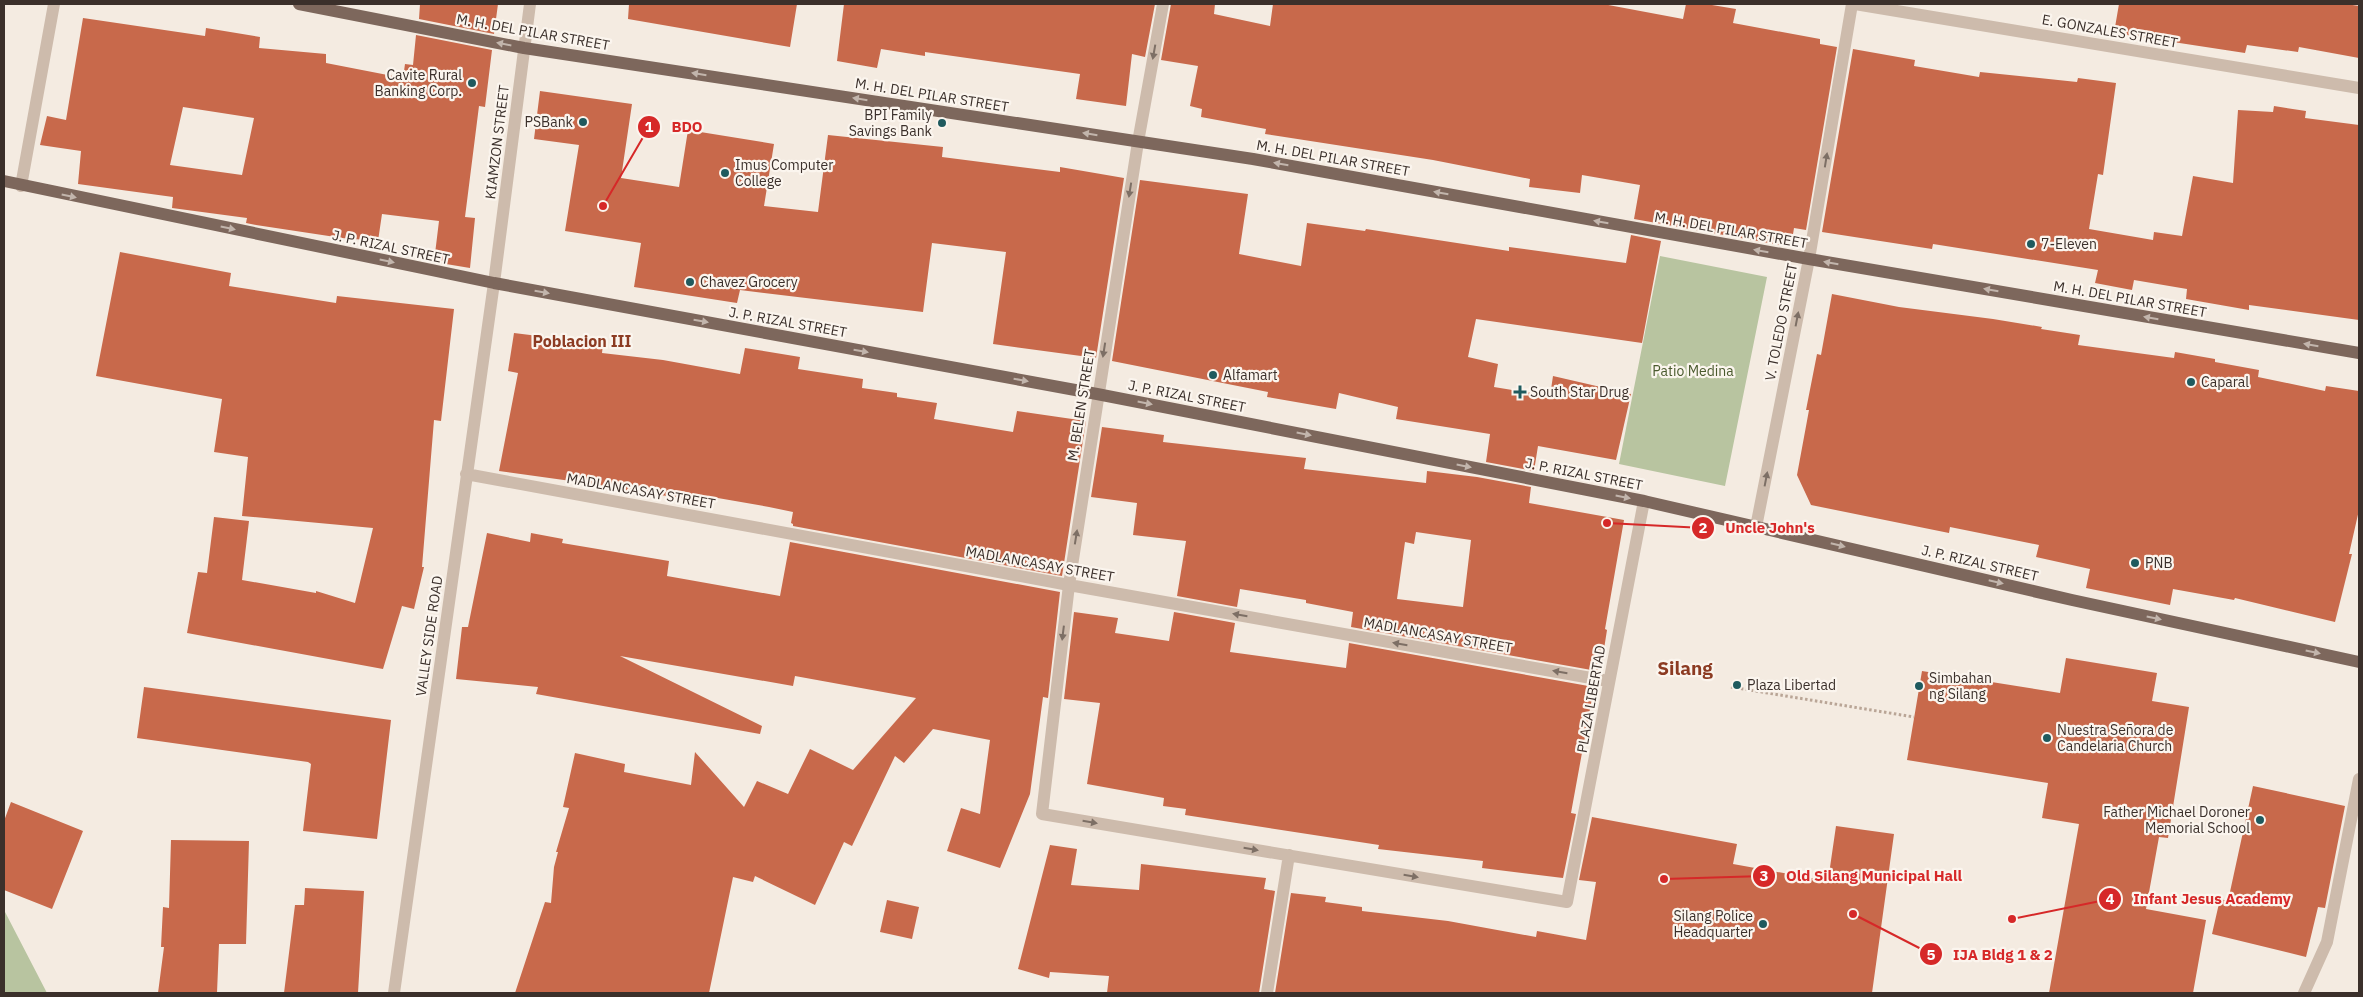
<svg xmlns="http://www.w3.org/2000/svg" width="2363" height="997" font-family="'IBM Plex Sans',sans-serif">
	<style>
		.green { fill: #b8c4a0 }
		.building { fill: #c8694b; fill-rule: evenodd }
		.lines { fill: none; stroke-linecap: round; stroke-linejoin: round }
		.path { stroke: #b9a596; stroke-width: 3; stroke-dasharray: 2.5 2.5; stroke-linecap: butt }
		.minor { stroke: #cdbbac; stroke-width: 12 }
		.major { stroke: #7d675c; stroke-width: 12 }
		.oneway { fill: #c2b5ac }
		.oneway2 { fill: #7d6f65 }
		.poi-dot { fill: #1f5a5e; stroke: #fbf5ee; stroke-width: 2 }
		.labels { text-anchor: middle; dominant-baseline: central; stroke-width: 4.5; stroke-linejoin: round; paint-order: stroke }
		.street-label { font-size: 14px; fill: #3b302b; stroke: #fbf5ee }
		.poi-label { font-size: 14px; fill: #3b302b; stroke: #fbf5ee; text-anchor: start }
		.park-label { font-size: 14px; fill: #4a5a2e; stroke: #fbf5ee }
		.quarter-label { font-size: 16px; font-weight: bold; fill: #8c3b22; stroke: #fbf5ee }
		.district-label { font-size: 19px; font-weight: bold; fill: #8c3b22; stroke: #fbf5ee }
		.leader { fill: none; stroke: #d62828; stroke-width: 2 }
		.callout-dot { fill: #d62828; stroke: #fbf5ee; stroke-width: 2 }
		.mark-label { font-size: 15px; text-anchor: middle; font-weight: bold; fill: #fff }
		.callout-label { font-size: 15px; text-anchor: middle; font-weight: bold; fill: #d62828; stroke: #fbf5ee; stroke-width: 4.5; stroke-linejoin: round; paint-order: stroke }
	</style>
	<rect width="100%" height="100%" fill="#f4ebe1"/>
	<path class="green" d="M 1660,256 L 1767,277 L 1725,486 L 1619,464 Z
		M 4,910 L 47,993 L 4,993 Z"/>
	<path class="building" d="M 420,4 L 498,4 L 494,34 L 419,19 Z
		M 629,4 L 797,4 L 790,47 L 628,19 Z
		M 844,4 L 1155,4 L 1145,57 L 1132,54 L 1126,106 L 1076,99 L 1080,74 L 925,52 L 925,56 L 881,49 L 877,68 L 837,61 Z
		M 1171,4 L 1215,4 L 1214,14 L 1270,26 L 1273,4 L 1603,4 L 1683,19 L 1686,4 L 1706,4 L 1736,9 L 1733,23 L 1820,39 L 1820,44 L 1837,47 L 1806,230 L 1794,228 L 1791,247 L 1634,219 L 1640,185 L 1582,175 L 1580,193 L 1529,187 L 1530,179 L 1433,160 L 1265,134 L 1266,129 L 1201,117 L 1202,109 L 1190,106 L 1198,66 L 1161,60 Z
		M 2119,4 L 2346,4 L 2359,6 L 2359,58 L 2299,47 L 2298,52 L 2247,45 L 2245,53 L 2114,33 Z
		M 83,18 L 205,36 L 206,28 L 260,37 L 259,48 L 326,54 L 326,63 L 403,78 L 405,64 L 413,65 L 416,35 L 492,50 L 485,107 L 479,106 L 465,217 L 475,218 L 470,268 L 434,262 L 439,221 L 382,214 L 378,241 L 342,238 L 256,225 L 246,223 L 247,218 L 172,208 L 173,197 L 78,184 L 81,151 L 40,145 L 47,116 L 66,120 ZM 183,107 L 254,118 L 242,175 L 170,165 Z
		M 1853,49 L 1915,60 L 1914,66 L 1979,77 L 1980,72 L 2077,82 L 2078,78 L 2116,83 L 2103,175 L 2098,174 L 2089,229 L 2153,240 L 2154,232 L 2182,236 L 2193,176 L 2233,183 L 2238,110 L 2273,112 L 2274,106 L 2306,111 L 2305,118 L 2359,125 L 2359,320 L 2249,305 L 2249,310 L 2186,299 L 2187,289 L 2134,280 L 2132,290 L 2095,283 L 2098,270 L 1933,244 L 1932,249 L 1822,232 Z
		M 540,91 L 632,104 L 621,178 L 679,187 L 688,130 L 774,144 L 764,206 L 818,212 L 828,135 L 943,147 L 942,157 L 1060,172 L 1060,167 L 1124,178 L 1096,358 L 993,344 L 1006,252 L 932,243 L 923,312 L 740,290 L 737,303 L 634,287 L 641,243 L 565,231 L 579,145 L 534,139 Z
		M 1140,180 L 1248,194 L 1239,254 L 1301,266 L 1307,223 L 1365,231 L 1366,229 L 1509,251 L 1509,247 L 1626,263 L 1631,235 L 1661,241 L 1642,343 L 1476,319 L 1468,357 L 1498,364 L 1494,387 L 1550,396 L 1553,376 L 1631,394 L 1616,460 L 1538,446 L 1534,471 L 1486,462 L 1490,434 L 1396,419 L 1398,407 L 1339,393 L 1336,409 L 1267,397 L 1268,392 L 1112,361 Z
		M 120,252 L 231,273 L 229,286 L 336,303 L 337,296 L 454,309 L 441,421 L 434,420 L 422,567 L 424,567 L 414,609 L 402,606 L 383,669 L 187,633 L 198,572 L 207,573 L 214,517 L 249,521 L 242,580 L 316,593 L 316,591 L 355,603 L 373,528 L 242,516 L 248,457 L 214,452 L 222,399 L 96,376 Z
		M 1832,294 L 1899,307 L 1993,319 L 2042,327 L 2041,329 L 2080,335 L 2078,345 L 2174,358 L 2175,352 L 2215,359 L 2215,362 L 2259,370 L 2258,377 L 2325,391 L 2326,386 L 2359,391 L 2359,510 L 2349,554 L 2352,554 L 2335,622 L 2235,598 L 2234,600 L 2173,589 L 2170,605 L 2086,588 L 2090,569 L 2036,557 L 2039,545 L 1950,527 L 1949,533 L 1811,505 L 1797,475 L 1809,410 L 1806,410 L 1817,354 L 1821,355 Z
		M 514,333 L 603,344 L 602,353 L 663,360 L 740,374 L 745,348 L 800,357 L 798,369 L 863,379 L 862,388 L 897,393 L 897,397 L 937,403 L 934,419 L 1013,432 L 1017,411 L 1086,421 L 1062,576 L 793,526 L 793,524 L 791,523 L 793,512 L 769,507 L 712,497 L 712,501 L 606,489 L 607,486 L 499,471 L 518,373 L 508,371 Z
		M 1102,427 L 1164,435 L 1163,442 L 1306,458 L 1304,469 L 1426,483 L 1427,471 L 1477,477 L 1531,487 L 1529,503 L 1624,520 L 1605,629 L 1607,630 L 1601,668 L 1598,667 L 1597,671 L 1351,627 L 1353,612 L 1306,603 L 1306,600 L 1240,589 L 1237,607 L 1177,596 L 1186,541 L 1133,535 L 1137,503 L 1091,497 ZM 1416,532 L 1471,540 L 1463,607 L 1397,599 L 1405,542 L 1414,544 Z
		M 487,533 L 530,542 L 531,533 L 563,539 L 562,543 L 669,561 L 667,576 L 780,596 L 790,542 L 1060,592 L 1048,698 L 1043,697 L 1030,794 L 1000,868 L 947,851 L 961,808 L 980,814 L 990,740 L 933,729 L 904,763 L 895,756 L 852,846 L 844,842 L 815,905 L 755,876 L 753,882 L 733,877 L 709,993 L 515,993 L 545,902 L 551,903 L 554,867 L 558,852 L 556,852 L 569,808 L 563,807 L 575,753 L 625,764 L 624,772 L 691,785 L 695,752 L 744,807 L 757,781 L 788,794 L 810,749 L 853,770 L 916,698 L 795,676 L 793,686 L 620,656 L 762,726 L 760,734 L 536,694 L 538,687 L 456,679 L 462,627 L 468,627 Z
		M 1074,612 L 1118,618 L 1115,633 L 1169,641 L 1174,612 L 1235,623 L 1230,652 L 1346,668 L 1349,643 L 1594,687 L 1571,813 L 1576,814 L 1563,878 L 1482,868 L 1483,861 L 1378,849 L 1379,845 L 1185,815 L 1186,809 L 1163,806 L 1164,798 L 1087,784 L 1100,703 L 1064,699 Z
		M 2066,658 L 2157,673 L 2152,701 L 2189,707 L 2168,838 L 2159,837 L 2146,909 L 2206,920 L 2193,993 L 2049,993 L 2079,824 L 2042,818 L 2048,783 L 1907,760 L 1922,671 L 2060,693 Z
		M 144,687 L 391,720 L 377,839 L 303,831 L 311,764 L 308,762 L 137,738 Z
		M 2253,786 L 2345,806 L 2325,908 L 2318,907 L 2306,957 L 2212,934 L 2220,899 L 2228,901 Z
		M 11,802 L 83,831 L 52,909 L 4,890 L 4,821 Z
		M 1592,817 L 1737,844 L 1733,864 L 1828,881 L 1836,826 L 1894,834 L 1872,993 L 1275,993 L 1291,893 L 1326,897 L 1325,902 L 1362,907 L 1362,911 L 1448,921 L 1536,937 L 1537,931 L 1586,940 L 1596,882 L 1579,880 Z
		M 171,840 L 249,841 L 246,944 L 219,944 L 217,993 L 158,993 L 164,947 L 161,947 L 163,907 L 169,908 Z
		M 1050,845 L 1077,849 L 1071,885 L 1139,890 L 1141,864 L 1266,878 L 1264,889 L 1275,891 L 1259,993 L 1107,993 L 1109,976 L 1050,972 L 1049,978 L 1018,969 Z
		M 305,888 L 364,891 L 358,993 L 284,993 L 295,905 L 304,905 Z
		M 887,900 L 919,907 L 912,939 L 880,932 Z"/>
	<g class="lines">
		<path class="path" d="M 1731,687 L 1914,717"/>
		<path class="minor" d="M 1163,4 L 1138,142 L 1069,585 L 1042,814 L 1567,902 L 1644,501
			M 1855,4 L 2359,88
			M 21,186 L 54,4
			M 466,474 L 1069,585 L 1608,681
			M 1756,527 L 1809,259 L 1852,4
			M 394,993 L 494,283 L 530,4
			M 1267,993 L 1289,855
			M 2304,993 L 2327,942 L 2359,779"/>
		<path class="major" d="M 299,4 L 524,48 L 1253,159 L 1809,259 L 2359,353
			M 4,181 L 494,283 L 1097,394 L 1644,501 L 2072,600 L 2359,662"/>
	</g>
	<defs><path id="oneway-solid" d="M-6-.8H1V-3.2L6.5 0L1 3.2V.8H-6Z" transform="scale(1.25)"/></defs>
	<g class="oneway">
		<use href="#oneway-solid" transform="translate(504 44) rotate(-169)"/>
		<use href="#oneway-solid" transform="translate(699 74) rotate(-171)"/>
		<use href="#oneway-solid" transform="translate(860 99) rotate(-171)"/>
		<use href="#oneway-solid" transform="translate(1090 134) rotate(-171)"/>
		<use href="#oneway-solid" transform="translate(1281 164) rotate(-170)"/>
		<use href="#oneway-solid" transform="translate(1441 193) rotate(-170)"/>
		<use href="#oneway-solid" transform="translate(69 196) rotate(12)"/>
		<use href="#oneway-solid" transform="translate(1601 222) rotate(-170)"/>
		<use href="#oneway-solid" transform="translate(228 228) rotate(12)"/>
		<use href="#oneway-solid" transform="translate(1761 251) rotate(-170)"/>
		<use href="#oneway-solid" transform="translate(387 261) rotate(12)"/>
		<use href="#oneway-solid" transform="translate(1831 263) rotate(-170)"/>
		<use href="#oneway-solid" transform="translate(1991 290) rotate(-170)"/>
		<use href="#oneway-solid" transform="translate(542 292) rotate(10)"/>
		<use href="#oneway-solid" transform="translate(2151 318) rotate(-170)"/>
		<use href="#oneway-solid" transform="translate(701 321) rotate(10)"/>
		<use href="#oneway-solid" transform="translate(2311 345) rotate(-170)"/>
		<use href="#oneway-solid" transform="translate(861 351) rotate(10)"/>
		<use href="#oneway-solid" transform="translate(1021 380) rotate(10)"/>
		<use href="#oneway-solid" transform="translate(1145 403) rotate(11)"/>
		<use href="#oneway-solid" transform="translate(1304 434) rotate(11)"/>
		<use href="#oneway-solid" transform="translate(1464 466) rotate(11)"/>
		<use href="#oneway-solid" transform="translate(1623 497) rotate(11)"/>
		<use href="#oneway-solid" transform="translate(1838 545) rotate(14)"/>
		<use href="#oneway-solid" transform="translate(1996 582) rotate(13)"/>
		<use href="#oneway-solid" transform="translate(2154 618) rotate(12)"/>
		<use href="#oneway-solid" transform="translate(2313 652) rotate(12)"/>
	</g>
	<g class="oneway2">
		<use href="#oneway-solid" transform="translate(1154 52) rotate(100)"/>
		<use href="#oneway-solid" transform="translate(1826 160) rotate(-81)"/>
		<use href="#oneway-solid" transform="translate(1130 190) rotate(99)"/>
		<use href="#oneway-solid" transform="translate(1797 319) rotate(-79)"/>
		<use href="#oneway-solid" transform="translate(1104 350) rotate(99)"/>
		<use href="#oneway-solid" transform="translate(1766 479) rotate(-79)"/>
		<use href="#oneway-solid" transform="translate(1076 537) rotate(-81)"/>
		<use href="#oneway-solid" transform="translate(1240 615) rotate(-170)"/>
		<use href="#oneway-solid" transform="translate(1063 633) rotate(97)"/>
		<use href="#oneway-solid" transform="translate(1400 644) rotate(-170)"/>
		<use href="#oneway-solid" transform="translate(1560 672) rotate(-170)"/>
		<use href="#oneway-solid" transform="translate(1090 822) rotate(10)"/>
		<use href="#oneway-solid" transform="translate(1251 849) rotate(10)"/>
		<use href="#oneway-solid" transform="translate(1411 876) rotate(10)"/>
	</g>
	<g class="poi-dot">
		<circle cx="472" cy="83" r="5"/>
		<circle cx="583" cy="122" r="5"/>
		<circle cx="942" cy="123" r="5"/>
		<circle cx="725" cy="173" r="5"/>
		<circle cx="2031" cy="244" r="5"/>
		<circle cx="690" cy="282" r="5"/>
		<circle cx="1213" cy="375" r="5"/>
		<circle cx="2191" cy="382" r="5"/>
		<path d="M1517.5 384.5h5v5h5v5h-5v5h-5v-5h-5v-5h5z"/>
		<circle cx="2135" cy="563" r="5"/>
		<circle cx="1737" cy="685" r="5"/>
		<circle cx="1919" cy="686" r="5"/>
		<circle cx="2047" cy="738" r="5"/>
		<circle cx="2260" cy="820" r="5"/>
		<circle cx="1763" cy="924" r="5"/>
	</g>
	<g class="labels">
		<g class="street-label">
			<text transform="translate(2110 31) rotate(10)">E. GONZALES STREET</text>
			<text transform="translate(533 32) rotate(10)">M. H. DEL PILAR STREET</text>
			<text transform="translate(932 95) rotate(9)">M. H. DEL PILAR STREET</text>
			<text transform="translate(497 142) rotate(-83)">KIAMZON STREET</text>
			<text transform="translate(1333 158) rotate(10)">M. H. DEL PILAR STREET</text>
			<text transform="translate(1731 230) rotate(10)">M. H. DEL PILAR STREET</text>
			<text transform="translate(391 247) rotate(12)">J. P. RIZAL STREET</text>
			<text transform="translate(2130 299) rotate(10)">M. H. DEL PILAR STREET</text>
			<text transform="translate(788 322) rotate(10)">J. P. RIZAL STREET</text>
			<text transform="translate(1781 322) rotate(-79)">V. TOLEDO STREET</text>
			<text transform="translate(1187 396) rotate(11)">J. P. RIZAL STREET</text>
			<text transform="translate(1081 405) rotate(-81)">M. BELEN STREET</text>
			<text transform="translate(1584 474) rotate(11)">J. P. RIZAL STREET</text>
			<text transform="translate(641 491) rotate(10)">MADLANCASAY STREET</text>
			<text transform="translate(1980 563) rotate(13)">J. P. RIZAL STREET</text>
			<text transform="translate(1040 564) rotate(10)">MADLANCASAY STREET</text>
			<text transform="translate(1438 635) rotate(10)">MADLANCASAY STREET</text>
			<text transform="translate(429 636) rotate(-82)">VALLEY SIDE ROAD</text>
			<text transform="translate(1591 699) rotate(-80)">PLAZA LIBERTAD</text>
		</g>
		<g class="poi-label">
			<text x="462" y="75" text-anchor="end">Cavite Rural<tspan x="462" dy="16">Banking Corp.</tspan></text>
			<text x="932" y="115" text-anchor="end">BPI Family<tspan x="932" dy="16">Savings Bank</tspan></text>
			<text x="573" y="122" text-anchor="end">PSBank</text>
			<text x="735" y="165">Imus Computer<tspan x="735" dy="16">College</tspan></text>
			<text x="2041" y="244">7-Eleven</text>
			<text x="700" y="282">Chavez Grocery</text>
			<text x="1223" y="375">Alfamart</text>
			<text x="2201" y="382">Caparal</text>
			<text x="1530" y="392">South Star Drug</text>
			<text x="2145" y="563">PNB</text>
			<text x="1929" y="678">Simbahan<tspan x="1929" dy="16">ng Silang</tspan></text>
			<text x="1747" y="685">Plaza Libertad</text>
			<text x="2057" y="730">Nuestra Señora de<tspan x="2057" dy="16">Candelaria Church</tspan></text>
			<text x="2250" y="812" text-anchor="end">Father Michael Doroner<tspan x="2250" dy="16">Memorial School</tspan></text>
			<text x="1753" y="916" text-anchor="end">Silang Police<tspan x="1753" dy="16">Headquarter</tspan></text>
		</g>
		<g class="park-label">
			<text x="1693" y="371">Patio Medina</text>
		</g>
		<g class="quarter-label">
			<text x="582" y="341">Poblacion III</text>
		</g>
		<g class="district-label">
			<text x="1685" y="668">Silang</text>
		</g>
	</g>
	<path class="leader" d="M603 206L649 127M1607 523L1703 528M1664 879L1764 876M2012 919L2110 899M1853 914L1931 954"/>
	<g class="callout-dot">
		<circle cx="603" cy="206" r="5"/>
		<circle cx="1607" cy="523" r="5"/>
		<circle cx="1664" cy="879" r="5"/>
		<circle cx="2012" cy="919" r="5"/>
		<circle cx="1853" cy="914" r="5"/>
		<circle cx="649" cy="127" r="12"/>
		<circle cx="1703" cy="528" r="12"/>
		<circle cx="1764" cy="876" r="12"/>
		<circle cx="2110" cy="899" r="12"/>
		<circle cx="1931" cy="954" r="12"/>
	</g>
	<g class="mark-label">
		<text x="649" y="132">1</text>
		<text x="1703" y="533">2</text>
		<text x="1764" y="881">3</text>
		<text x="2110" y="904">4</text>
		<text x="1931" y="960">5</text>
	</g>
	<g class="callout-label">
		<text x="687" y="132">BDO</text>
		<text x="1770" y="533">Uncle John's</text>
		<text x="1874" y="881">Old Silang Municipal Hall</text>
		<text x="2212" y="904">Infant Jesus Academy</text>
		<text x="2003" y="960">IJA Bldg 1 &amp; 2</text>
	</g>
	<rect width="2363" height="997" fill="none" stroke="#3b302b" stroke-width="10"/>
</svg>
